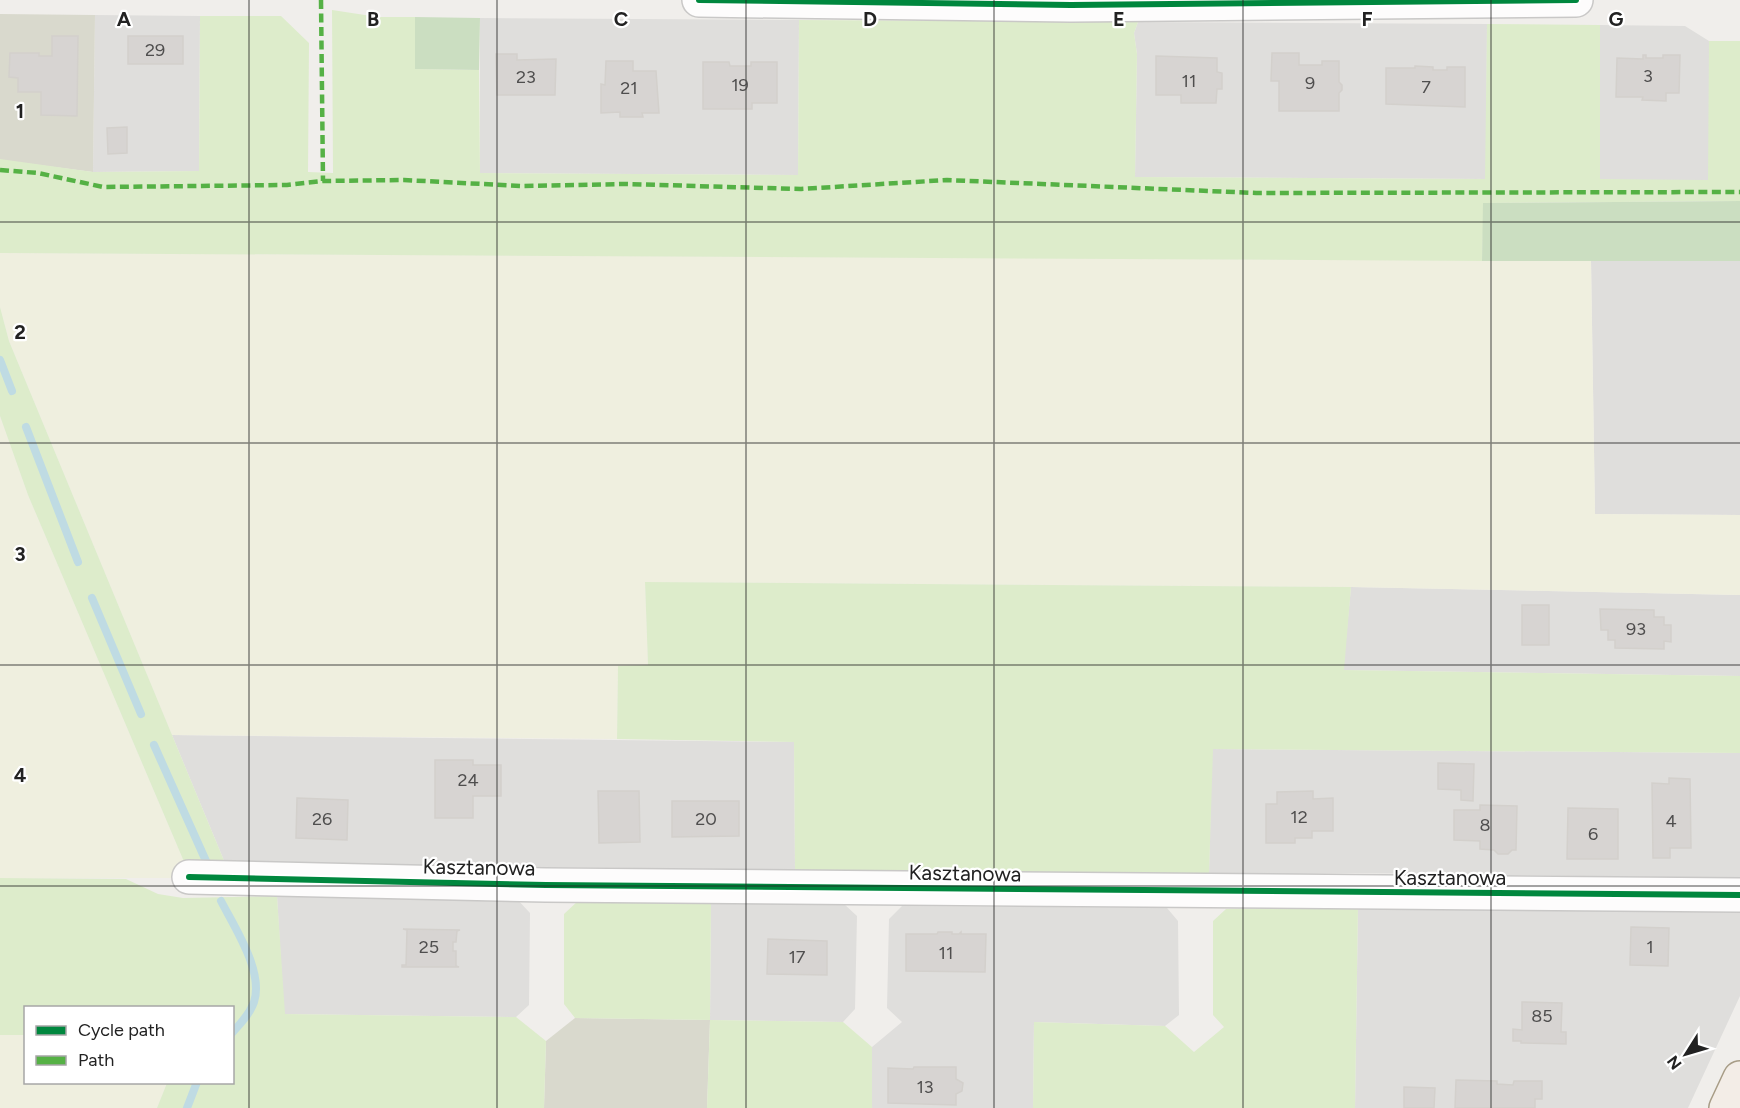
<svg xmlns="http://www.w3.org/2000/svg" width="1740" height="1108" font-family="Figtree,sans-serif">
	<style>
		.residential { fill: #dfdedc }
		.construction { fill: #d9d9cd }
		.farmland { fill: #efefdf }
		.grass { fill: #ddeccb }
		.forest { fill: #cbdec1 }
		.lines { fill: none; stroke-linecap: round; stroke-linejoin: round }
		.stream { stroke: #bfdbe3; stroke-width: 8 }
		.building { fill: #d7d4d2; stroke: #d3d0cc; stroke-width: 1.5 }
		.minor-casing { stroke: #c9c8c7; stroke-width: 36 }
		.major-casing { stroke: #a79c86; stroke-width: 36 }
		.minor { stroke: #fdfcfc; stroke-width: 33 }
		.major { stroke: #f3ede7; stroke-width: 33 }
		.quiet { stroke: #55b145; stroke-width: 4.5; stroke-dasharray: 9 4.5; stroke-linecap: butt }
		.cycleway-casing { stroke: #fff; stroke-width: 10 }
		.cycleway { stroke: #00873e; stroke-width: 6 }
		.grid { fill: none; stroke: #222; stroke-width: 1.5; stroke-opacity: 0.55 }
		.labels { text-anchor: middle; dominant-baseline: central; stroke-width: 4.5; stroke-linejoin: round; paint-order: stroke }
		.number-label { font-size: 18px; fill: #4f4e4e }
		.street-label { font-size: 21px; fill: #222; stroke: #fff }
		.grid-label { font-size: 20px; text-anchor: middle; font-weight: bold; fill: #222; stroke: #fff; stroke-width: 4.5; stroke-linejoin: round; paint-order: stroke }
	</style>
	<rect width="100%" height="100%" fill="#f0eeeb"/>
	<path class="residential" d="M 95,15 L 200,16 L 199,171 L 93,172 Z
		M 480,18 L 799,20 L 798,175 L 480,173 Z
		M 1138,22 L 1487,24 L 1486,179 L 1135,177 L 1137,54 L 1134,33 Z
		M 1600,25 L 1685,26 L 1709,41 L 1709,180 L 1600,180 Z
		M 1591,261 L 1740,261 L 1740,515 L 1595,514 Z
		M 1351,587 L 1740,595 L 1740,676 L 1343,670 Z
		M 172,735 L 794,742 L 795,870 L 225,863 Z
		M 1212,749 L 1740,753 L 1740,878 L 1354,873 L 1209,875 Z
		M 277,896 L 516,898 L 530,913 L 529,1005 L 516,1017 L 284,1014 Z
		M 711,903 L 844,904 L 857,916 L 855,1009 L 843,1022 L 710,1020 Z
		M 902,906 L 1167,908 L 1178,921 L 1179,1015 L 1165,1026 L 1034,1022 L 1033,1108 L 872,1108 L 872,1047 L 902,1022 L 887,1008 L 889,919 Z
		M 1358,907 L 1740,911 L 1740,996 L 1688,1108 L 1355,1108 Z"/>
	<path class="construction" d="M 0,14 L 95,15 L 93,172 L 0,160 Z
		M 575,1018 L 710,1020 L 707,1108 L 544,1108 L 546,1041 Z"/>
	<path class="farmland" d="M 0,253 L 1591,261 L 1595,514 L 1740,515 L 1740,595 L 1351,587 L 645,582 L 648,666 L 618,666 L 617,739 L 172,735 L 9,341 L 0,307 Z
		M 0,416 L 28,495 L 185,864 L 171,878 L 0,878 Z
		M 0,1035 L 25,1035 L 26,1082 L 167,1083 L 157,1108 L 0,1108 Z"/>
	<path class="grass" d="M 332,10 L 378,17 L 415,17 L 415,69 L 479,70 L 480,173 L 798,175 L 799,20 L 1138,22 L 1134,33 L 1137,54 L 1135,177 L 1485,179 L 1487,24 L 1600,25 L 1600,179 L 1708,180 L 1709,41 L 1740,41 L 1740,201 L 1484,203 L 1482,261 L 0,253 L 0,159 L 93,172 L 199,171 L 200,16 L 281,16 L 309,43 L 308,172 L 333,173 Z
		M 0,307 L 9,341 L 225,863 L 185,864 L 28,495 L 0,416 Z
		M 645,582 L 1351,587 L 1344,670 L 1740,676 L 1740,753 L 1213,749 L 1209,875 L 795,870 L 794,742 L 617,739 L 618,666 L 648,665 Z
		M 0,878 L 126,879 L 158,894 L 183,898 L 277,896 L 285,1014 L 516,1017 L 546,1041 L 544,1108 L 157,1108 L 167,1083 L 232,1082 L 232,1008 L 26,1008 L 25,1035 L 0,1035 Z
		M 579,900 L 711,903 L 710,1020 L 843,1022 L 872,1047 L 872,1108 L 707,1108 L 710,1020 L 575,1018 L 564,1004 L 564,914 Z
		M 1358,907 L 1355,1108 L 1033,1108 L 1034,1022 L 1165,1026 L 1194,1052 L 1224,1027 L 1213,1015 L 1213,921 L 1226,909 Z"/>
	<path class="forest" d="M 415,17 L 480,18 L 479,70 L 415,69 Z
		M 1740,201 L 1740,261 L 1482,261 L 1483,203 Z"/>
	<g class="lines">
		<path class="stream" d="M 0,360 L 12,391
			M 26,427 L 78,562
			M 92,598 L 141,714
			M 154,745 L 206,861
			M 221,901 C 235,928 264,972 254,1002 C 250,1014 240,1024 232,1033
			M 187,1108 L 197,1082"/>
	</g>
	<path class="building" d="M 52,36 L 78,36 L 77,116 L 41,115 L 41,92 L 18,92 L 18,78 L 9,77 L 10,53 L 39,53 L 39,56 L 52,56 Z
		M 128,36 L 183,36 L 183,64 L 128,64 Z
		M 1272,53 L 1299,53 L 1299,65 L 1322,65 L 1322,61 L 1339,61 L 1339,82 L 1342,85 L 1342,90 L 1339,93 L 1339,111 L 1279,111 L 1279,81 L 1271,81 Z
		M 496,54 L 517,54 L 517,60 L 556,59 L 555,95 L 497,95 Z
		M 1643,55 L 1646,55 L 1646,58 L 1663,58 L 1663,55 L 1680,55 L 1679,93 L 1666,93 L 1666,101 L 1642,100 L 1643,97 L 1616,97 L 1617,58 L 1643,59 Z
		M 1156,56 L 1217,58 L 1217,72 L 1222,73 L 1222,89 L 1217,89 L 1216,103 L 1181,103 L 1181,95 L 1156,95 Z
		M 606,61 L 633,61 L 633,71 L 656,71 L 659,113 L 642,113 L 643,117 L 620,117 L 620,112 L 601,113 L 601,84 L 605,85 Z
		M 703,62 L 729,62 L 730,66 L 751,66 L 751,62 L 777,62 L 777,103 L 752,103 L 752,109 L 703,109 Z
		M 1415,66 L 1433,67 L 1433,70 L 1447,70 L 1447,67 L 1465,67 L 1465,107 L 1386,104 L 1386,68 L 1415,68 Z
		M 127,127 L 127,153 L 108,154 L 107,128 Z
		M 1522,605 L 1549,605 L 1549,645 L 1522,645 Z
		M 1600,609 L 1654,610 L 1654,617 L 1664,617 L 1664,625 L 1671,625 L 1671,642 L 1664,641 L 1664,649 L 1615,648 L 1615,640 L 1608,640 L 1608,630 L 1601,630 Z
		M 435,760 L 473,760 L 473,765 L 501,765 L 501,796 L 473,796 L 473,818 L 435,818 Z
		M 1438,763 L 1474,764 L 1473,801 L 1461,800 L 1461,790 L 1438,789 Z
		M 1669,778 L 1690,779 L 1691,848 L 1670,848 L 1670,858 L 1653,858 L 1652,783 L 1669,784 Z
		M 598,791 L 639,791 L 640,842 L 599,843 Z
		M 1313,791 L 1313,799 L 1333,798 L 1333,831 L 1312,831 L 1312,838 L 1295,838 L 1295,843 L 1266,843 L 1266,804 L 1277,804 L 1277,792 Z
		M 297,798 L 348,800 L 347,840 L 296,838 Z
		M 672,801 L 739,801 L 739,836 L 672,837 Z
		M 1480,805 L 1517,806 L 1516,850 L 1512,850 L 1508,854 L 1498,854 L 1494,850 L 1480,849 L 1480,841 L 1454,840 L 1454,810 L 1480,810 Z
		M 1568,808 L 1618,809 L 1618,859 L 1567,859 Z
		M 1631,927 L 1669,928 L 1668,966 L 1630,965 Z
		M 403,929 L 460,930 L 457,931 L 456,942 L 453,942 L 453,951 L 456,951 L 456,966 L 459,967 L 402,967 L 402,965 L 406,965 L 407,930 Z
		M 938,932 L 952,932 L 952,934 L 959,934 L 961,932 L 961,934 L 986,934 L 985,972 L 906,971 L 906,934 L 937,934 Z
		M 768,939 L 827,941 L 827,975 L 767,974 Z
		M 1522,1002 L 1562,1003 L 1561,1032 L 1566,1032 L 1566,1044 L 1521,1043 L 1521,1041 L 1513,1041 L 1513,1029 L 1522,1030 Z
		M 914,1067 L 956,1067 L 956,1079 L 963,1083 L 962,1091 L 956,1094 L 956,1105 L 888,1103 L 888,1068 L 913,1069 Z
		M 1456,1080 L 1497,1081 L 1497,1084 L 1513,1085 L 1514,1081 L 1542,1081 L 1542,1099 L 1535,1099 L 1535,1108 L 1455,1108 Z
		M 1404,1087 L 1435,1088 L 1434,1108 L 1404,1108 Z"/>
	<g class="lines">
		<g class="minor-casing">
			<path id="minor" d="M 699,0 L 1071,5 L 1576,0
				M 189,877 L 546,885 L 1740,895"/>
		</g>
		<g class="major-casing">
			<path id="major" d="M 1726,1108 L 1740,1078"/>
		</g>
		<use href="#minor" class="minor"/>
		<use href="#major" class="major"/>
		<path class="quiet" d="M 321,0 L 323,181
			M 0,170 L 38,173 L 103,187 L 287,185 L 323,181 L 404,180 L 522,186 L 625,184 L 801,189 L 947,180 L 1256,193 L 1740,192"/>
		<g class="cycleway-casing">
			<path id="cycleway" d="M 699,0 L 1071,5 L 1576,0
				M 189,877 L 546,885 L 1740,895"/>
		</g>
		<use href="#cycleway" class="cycleway"/>
	</g>
	<path class="grid" d="M 249,0 L 249,1108M 497,0 L 497,1108M 746,0 L 746,1108M 994,0 L 994,1108M 1243,0 L 1243,1108M 1491,0 L 1491,1108M 0,222 L 1740,222M 0,443 L 1740,443M 0,665 L 1740,665M 0,886 L 1740,886"/>
	<g class="labels">
		<g class="number-label">
			<text x="155" y="50">29</text>
			<text x="1648" y="76">3</text>
			<text x="526" y="77">23</text>
			<text x="1189" y="81">11</text>
			<text x="1310" y="83">9</text>
			<text x="740" y="85">19</text>
			<text x="1426" y="87">7</text>
			<text x="629" y="88">21</text>
			<text x="1636" y="629">93</text>
			<text x="468" y="780">24</text>
			<text x="1299" y="817">12</text>
			<text x="322" y="819">26</text>
			<text x="706" y="819">20</text>
			<text x="1671" y="821">4</text>
			<text x="1485" y="825">8</text>
			<text x="1593" y="834">6</text>
			<text x="429" y="947">25</text>
			<text x="1650" y="947">1</text>
			<text x="946" y="953">11</text>
			<text x="797" y="957">17</text>
			<text x="1542" y="1016">85</text>
			<text x="925" y="1087">13</text>
		</g>
		<g class="street-label">
			<text transform="translate(479 867) rotate(1)">Kasztanowa</text>
			<text transform="translate(965 873) rotate(1)">Kasztanowa</text>
			<text x="1450" y="877">Kasztanowa</text>
		</g>
	</g>
	<g class="grid-label">
		<text x="124" y="26">A</text>
		<text x="373" y="26">B</text>
		<text x="621" y="26">C</text>
		<text x="870" y="26">D</text>
		<text x="1119" y="26">E</text>
		<text x="1367" y="26">F</text>
		<text x="1616" y="26">G</text>
		<text x="20" y="118">1</text>
		<text x="20" y="339">2</text>
		<text x="20" y="561">3</text>
		<text x="20" y="782">4</text>
	</g>
	<rect x="24" y="1006" width="210" height="78" fill="#ffffff" stroke="#a7a7a7" stroke-width="1.5"/>
	<rect x="36" y="1026" width="30" height="9" fill="#00873e" stroke="#a7a7a7" stroke-width="1.5"/>
	<text x="78" y="1036" font-size="18" fill="#222222">Cycle path</text>
	<rect x="36" y="1056" width="30" height="9" fill="#55b145" stroke="#a7a7a7" stroke-width="1.5"/>
	<text x="78" y="1066" font-size="18" fill="#222222">Path</text>
	<g transform="translate(1686 1054) rotate(233)" stroke="#ffffff" stroke-width="4.5" paint-order="stroke">
	<path d="M0-4.5L10 22L0 15L-10 22Z" fill="#222222"/>
	<text y="-9" font-size="16" font-weight="bold" text-anchor="middle" fill="#222222">N</text>
	</g>
</svg>
